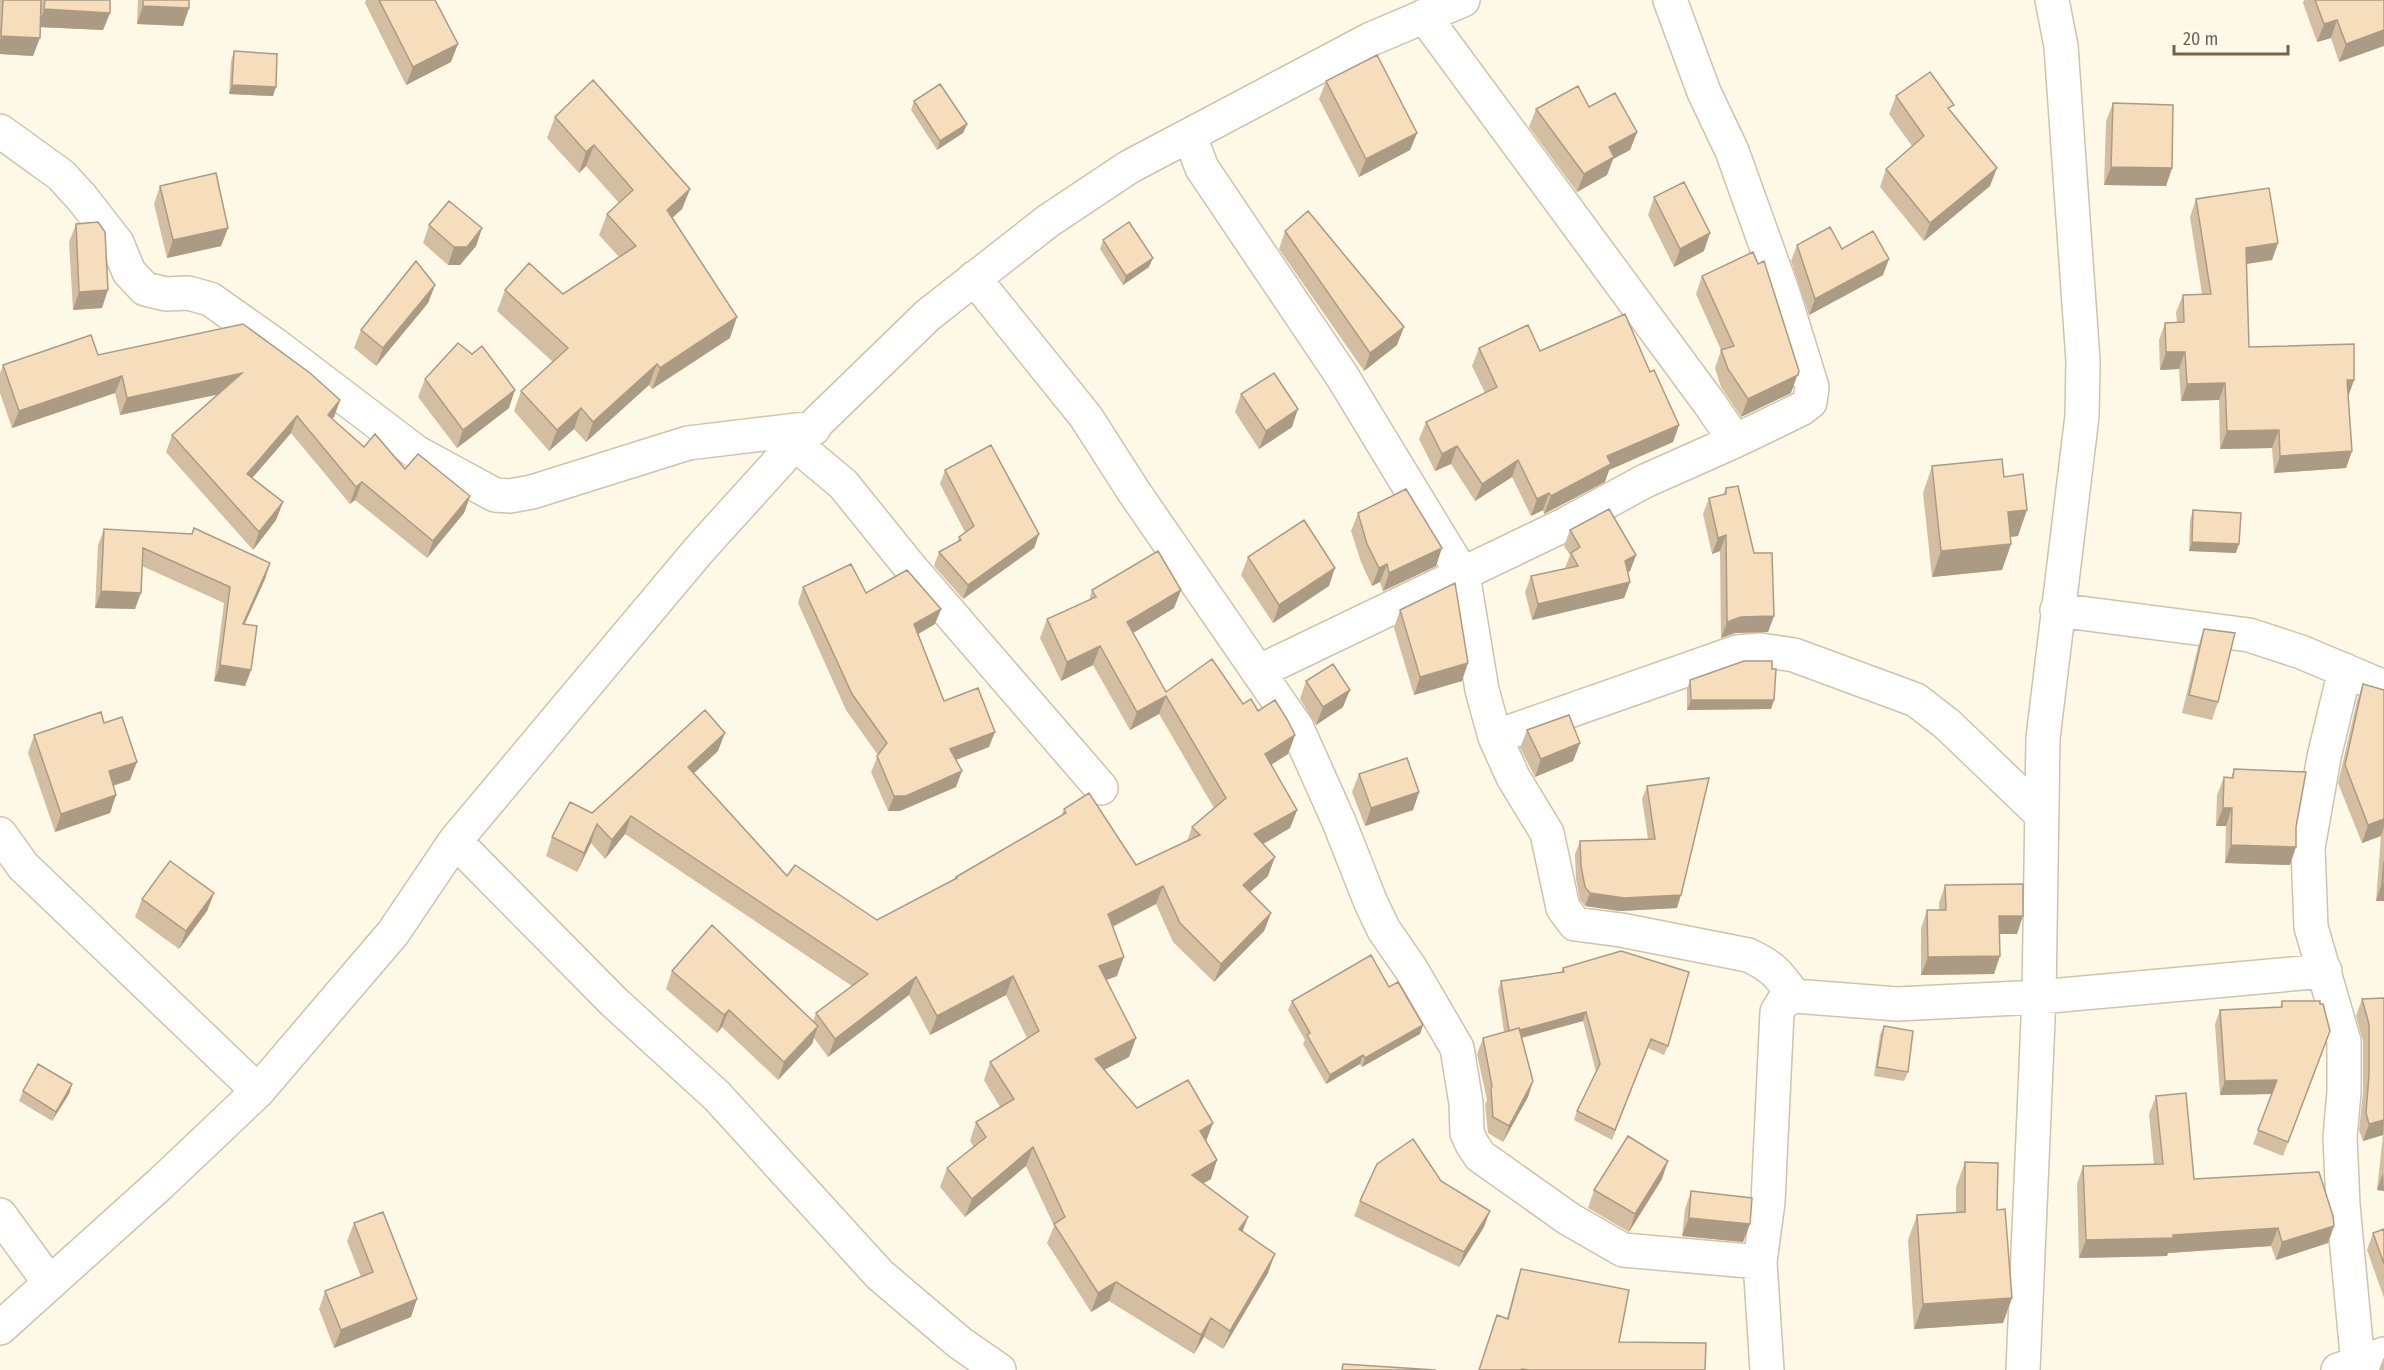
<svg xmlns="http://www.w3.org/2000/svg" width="2384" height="1370" font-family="'Fira Sans Condensed',sans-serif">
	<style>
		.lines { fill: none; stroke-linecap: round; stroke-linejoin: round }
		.minor-casing { stroke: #d1c2ab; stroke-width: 36 }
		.minor { stroke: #fff; stroke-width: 33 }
		.wall { fill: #d4bea2 }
		.shaded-wall { fill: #ac9b84 }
		.building { fill: #f6ddbc; stroke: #ac9b84; stroke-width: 1.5 }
	</style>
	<rect width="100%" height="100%" fill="#fef9e7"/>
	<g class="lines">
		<g class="minor-casing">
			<path id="minor" d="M 1424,16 L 1710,404 L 1735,441
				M 0,131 L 61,175 L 82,198 L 117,243 L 129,272 L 145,289 L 166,294 L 188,293 L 210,299 L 274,344 L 416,452 L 495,495 L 510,496 L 532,492 L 688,443 L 814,428
				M 1190,137 L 1202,168 L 1342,376 L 1463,575 L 1482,690 L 1495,737 L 1513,777 L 1547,833 L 1563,908 L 1575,924 L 1621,930 L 1748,955 C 1772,966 1779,974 1794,996
				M 974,278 L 1086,417 L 1134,492 L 1297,728 L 1339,822 L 1371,903 L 1384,930 L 1411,969 L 1457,1048 L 1466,1103 L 1467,1133 L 1472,1144 L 1480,1156 L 1569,1219 L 1623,1250 L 1760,1262
				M 795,444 L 843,484 L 910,567 L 1101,788
				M 2057,610 L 2249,635 L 2301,652 L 2384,687
				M 2345,670 L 2324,757 L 2308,848 L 2311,927 L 2344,1041 L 2344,1092 L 2340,1137 L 2343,1205 L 2358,1365
				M 1258,672 L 1564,525 L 1645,481 L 1735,441 L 1801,409 L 1810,402 L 1812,387 L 1783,293 L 1732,151 L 1704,92 L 1670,0
				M 1495,737 L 1737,652 L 1761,650 L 1794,655 L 1916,700 L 1947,724 L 2041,814
				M 0,834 L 23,866 L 258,1091
				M 455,841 L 614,1002 L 717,1096 L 880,1275 L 960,1343 L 999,1370
				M 0,1215 L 49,1282
				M 0,1328 L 160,1184 L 258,1091 L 393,933 L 455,841 L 699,550 L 795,444 L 928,315 L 1048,221 L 1129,167 L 1371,39 L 1463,0
				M 1767,1370 L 1760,1262 L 1768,1202 L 1777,1012 L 1783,1002 L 1794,996 L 1897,1004 L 2039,997 L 2325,971
				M 2023,1370 L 2039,997 L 2043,738 L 2082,416 L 2083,361 L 2061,46 L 2052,0
				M 2338,1370 L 2384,1354"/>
		</g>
		<use href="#minor" class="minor"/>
	</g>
	<path class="wall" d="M 0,0 L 110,0 L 110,13 L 103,30 L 40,27 L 33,56 L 0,54 Z
		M 138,0 L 189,0 L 189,8 L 183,26 L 137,24 Z
		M 366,0 L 435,0 L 451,62 L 406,85 L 365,3 Z
		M 2304,0 L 2384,0 L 2339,62 L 2331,38 L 2317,42 L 2303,3 Z
		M 234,51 L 273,96 L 229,94 L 231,61 Z
		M 1326,81 L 1417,133 L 1410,150 L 1359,177 L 1319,99 Z
		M 1896,96 L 1951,111 L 1990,186 L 1924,241 L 1880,187 L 1886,169 L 1912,146 L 1889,114 Z
		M 914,101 L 967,124 L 963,133 L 937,150 L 911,110 Z
		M 2113,103 L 2172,168 L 2166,186 L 2104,185 L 2106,121 Z
		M 1589,107 L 1637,132 L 1630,150 L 1613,159 L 1607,175 L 1577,192 L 1529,127 L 1536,109 Z
		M 555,117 L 690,189 L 682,209 L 672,218 L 730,338 L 652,389 L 649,385 L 586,442 L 574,429 L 549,451 L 514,411 L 521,391 L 553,362 L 497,311 L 505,290 L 563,294 L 619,257 L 599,235 L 607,214 L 619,203 L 586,166 L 579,173 L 547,138 Z
		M 160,186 L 228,228 L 221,246 L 167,258 L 154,204 Z
		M 1654,197 L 1704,251 L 1674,267 L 1648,215 Z
		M 2196,199 L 2278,243 L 2272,260 L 2246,264 L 2249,347 L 2354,380 L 2348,397 L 2352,451 L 2346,468 L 2274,473 L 2272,448 L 2220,449 L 2219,400 L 2181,401 L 2179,369 L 2160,370 L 2159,340 L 2165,323 L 2177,323 L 2176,312 L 2183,295 L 2202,294 L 2190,217 Z
		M 76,224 L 102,308 L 73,310 L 69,242 Z
		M 429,225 L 482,228 L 476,246 L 460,265 L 448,265 L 423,243 Z
		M 1285,231 L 1397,345 L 1364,371 L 1279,249 Z
		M 1103,240 L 1149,267 L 1123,285 L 1100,249 Z
		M 1797,245 L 1842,249 L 1883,275 L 1809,315 L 1791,261 Z
		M 1702,276 L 1791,393 L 1741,417 L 1721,387 L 1715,368 L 1721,350 L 1696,294 Z
		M 435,285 L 428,303 L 376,366 L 354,348 L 361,330 Z
		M 1479,348 L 1540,351 L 1650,372 L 1679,425 L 1673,442 L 1609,470 L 1605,482 L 1544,514 L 1543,510 L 1531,516 L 1512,477 L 1475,501 L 1451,464 L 1435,471 L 1419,439 L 1426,422 L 1485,393 L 1472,366 Z
		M 98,355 L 340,400 L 334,417 L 332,419 L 364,447 L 405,469 L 470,496 L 464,513 L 427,558 L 355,500 L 350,504 L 291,433 L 252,478 L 283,502 L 276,520 L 253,550 L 166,452 L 172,435 L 218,394 L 120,415 L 115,393 L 12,428 L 0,393 L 0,373 L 3,365 Z
		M 425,379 L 509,408 L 457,448 L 418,397 Z
		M 1241,394 L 1292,427 L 1259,449 L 1235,412 Z
		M 1932,466 L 2004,477 L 2018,536 L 2011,537 L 2011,544 L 2002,570 L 1932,577 L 1923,493 Z
		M 945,470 L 1039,534 L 1034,548 L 963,599 L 934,566 L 939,552 L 957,542 L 959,537 L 965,532 L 940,484 Z
		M 1726,488 L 1754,553 L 1774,616 L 1768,632 L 1735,633 L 1721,638 L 1720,551 L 1712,554 L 1703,514 L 1709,498 L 1723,495 Z
		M 2193,510 L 2236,553 L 2189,551 L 2190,520 Z
		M 1358,513 L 1436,566 L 1383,591 L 1380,582 L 1372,586 L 1361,562 L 1351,531 Z
		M 104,529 L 270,563 L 265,579 L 245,624 L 251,670 L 245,686 L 214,681 L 224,603 L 142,566 L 135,609 L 95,608 L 98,545 Z
		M 1570,530 L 1636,555 L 1630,571 L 1627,572 L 1630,582 L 1624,598 L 1532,620 L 1525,592 L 1531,576 L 1565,568 L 1570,555 L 1564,546 Z
		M 1248,557 L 1329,586 L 1273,623 L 1241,575 Z
		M 803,587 L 866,593 L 941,609 L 935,624 L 918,634 L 944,701 L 989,747 L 956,760 L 956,787 L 900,811 L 888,811 L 871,772 L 878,755 L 846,710 L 798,603 Z
		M 1092,590 L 1181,590 L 1174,608 L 1133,633 L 1166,692 L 1243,704 L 1258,711 L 1295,735 L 1288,754 L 1271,765 L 1297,810 L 1290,828 L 1263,844 L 1268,876 L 1250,892 L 1271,913 L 1264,931 L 1214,982 L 1173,942 L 1156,904 L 1113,927 L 1117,976 L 1106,980 L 1136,1038 L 1129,1057 L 1104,1070 L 1137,1108 L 1213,1123 L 1206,1141 L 1211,1179 L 1203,1183 L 1242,1232 L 1268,1273 L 1223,1349 L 1204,1337 L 1194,1354 L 1109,1301 L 1091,1312 L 1047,1243 L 1054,1226 L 1026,1166 L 965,1217 L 940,1187 L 947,1168 L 974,1147 L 970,1141 L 976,1122 L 1000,1107 L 984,1080 L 990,1062 L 1027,1038 L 1006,995 L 930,1035 L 909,995 L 828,1057 L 814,1038 L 812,1044 L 778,1080 L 722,1027 L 717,1033 L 666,989 L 672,971 L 813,1021 L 816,1013 L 852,986 L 625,834 L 605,859 L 591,843 L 577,872 L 546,856 L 552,837 L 592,813 L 718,751 L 694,773 L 787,876 L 877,920 L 955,879 L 956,877 L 1061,816 L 1064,809 L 1136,865 L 1187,841 L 1192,827 L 1214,808 L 1159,714 L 1130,730 L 1093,665 L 1061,681 L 1040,638 L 1047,619 L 1089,600 Z
		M 1400,610 L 1462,681 L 1414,695 L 1394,628 Z
		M 2204,629 L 2218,702 L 2212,720 L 2182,713 L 2198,647 Z
		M 1690,680 L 1774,700 L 1771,709 L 1687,710 L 1687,689 Z
		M 1306,681 L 1343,707 L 1316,725 L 1300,699 Z
		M 2363,684 L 2384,690 L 2384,901 L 2376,901 L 2381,836 L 2362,843 L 2338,783 L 2357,701 Z
		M 104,723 L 130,780 L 113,786 L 116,795 L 110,813 L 55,832 L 28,753 L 34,735 Z
		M 1527,730 L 1580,743 L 1573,761 L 1535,777 L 1520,748 Z
		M 2234,769 L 2290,865 L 2225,863 L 2226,826 L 2216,826 L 2217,795 L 2224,777 L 2231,778 Z
		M 1359,774 L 1419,792 L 1413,810 L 1365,826 L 1352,792 Z
		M 1647,786 L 1677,908 L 1620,911 L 1585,906 L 1580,900 L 1576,879 L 1575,854 L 1580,841 L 1648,839 L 1642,799 Z
		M 1945,885 L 2017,934 L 2000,934 L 1994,974 L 1921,975 L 1921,928 L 1927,910 L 1939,910 L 1939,903 Z
		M 214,893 L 207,911 L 179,949 L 135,917 L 142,899 Z
		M 1563,968 L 1668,1046 L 1664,1055 L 1648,1048 L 1612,1140 L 1574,1120 L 1577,1111 L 1596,1072 L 1583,1021 L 1522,1038 L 1533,1081 L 1528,1097 L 1503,1142 L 1488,1133 L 1485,1105 L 1487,1100 L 1477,1054 L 1483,1038 L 1504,1032 L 1498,990 L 1501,981 L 1561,972 Z
		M 1389,987 L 1423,1025 L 1420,1034 L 1362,1067 L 1360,1064 L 1326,1084 L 1303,1044 L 1305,1040 L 1288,1010 L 1292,1001 Z
		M 2384,998 L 2384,1191 L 2377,1190 L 2383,1135 L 2363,1141 L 2359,1130 L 2363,1092 L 2363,1041 L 2356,1016 L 2362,999 Z
		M 2282,1001 L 2320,1004 L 2330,1031 L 2283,1156 L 2253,1144 L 2272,1094 L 2220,1095 L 2215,1024 L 2220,1010 L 2280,1008 Z
		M 1884,1026 L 1908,1072 L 1904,1081 L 1874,1076 L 1880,1035 Z
		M 72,1084 L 69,1094 L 52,1121 L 19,1101 L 23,1091 Z
		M 2156,1096 L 2194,1179 L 2334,1226 L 2328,1243 L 2276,1260 L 2271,1246 L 2168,1253 L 2167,1256 L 2079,1258 L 2077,1184 L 2083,1166 L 2154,1165 L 2149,1114 Z
		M 1965,1162 L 1997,1210 L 2012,1298 L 2003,1323 L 1914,1329 L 1908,1240 L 1917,1215 L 1956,1213 L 1956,1187 Z
		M 1662,1179 L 1629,1232 L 1588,1208 L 1594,1190 Z
		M 1691,1191 L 1750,1224 L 1743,1242 L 1682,1236 L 1685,1209 Z
		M 1360,1201 L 1484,1227 L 1459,1267 L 1354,1216 Z
		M 354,1223 L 411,1317 L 334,1348 L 319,1309 L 325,1291 L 361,1277 L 347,1241 Z
		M 2384,1229 L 2384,1298 L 2367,1250 L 2373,1233 Z
		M 1521,1269 L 1619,1342 L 1705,1370 L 1479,1370 L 1497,1315 L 1507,1318 L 1516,1284 Z
		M 2384,1358 L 2384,1370 L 2379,1370 L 2383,1359 Z"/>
	<path class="shaded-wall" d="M 143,6 L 189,8 L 183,26 L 137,24 Z
		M 44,9 L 110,13 L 103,30 L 38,27 Z
		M 2337,20 L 2331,38 L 2317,42 L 2324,24 Z
		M 2384,30 L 2384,46 L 2339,62 L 2346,44 Z
		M 1,36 L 40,38 L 33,56 L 0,54 L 0,40 Z
		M 458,44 L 451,62 L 406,85 L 413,67 Z
		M 232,85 L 276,87 L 273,96 L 229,94 Z
		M 967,124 L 963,133 L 937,150 L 940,141 Z
		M 1637,132 L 1630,150 L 1613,159 L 1607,175 L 1577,192 L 1584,174 L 1609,147 Z
		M 1417,133 L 1410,150 L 1359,177 L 1366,159 Z
		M 594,145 L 586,166 L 579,173 L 586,152 Z
		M 2111,167 L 2172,168 L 2166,186 L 2104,185 Z
		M 1997,168 L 1990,186 L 1924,241 L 1930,223 Z
		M 690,189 L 682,209 L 659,230 L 667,210 Z
		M 228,228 L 221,246 L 167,258 L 173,240 Z
		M 482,228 L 476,246 L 460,265 L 448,265 L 454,247 Z
		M 1710,233 L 1704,251 L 1674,267 L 1680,249 Z
		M 2278,243 L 2272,260 L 2239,265 L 2246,248 Z
		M 1153,258 L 1149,267 L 1123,285 L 1126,276 Z
		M 1889,259 L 1883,275 L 1809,315 L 1815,299 Z
		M 435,285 L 428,303 L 376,366 L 383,348 Z
		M 108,290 L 102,308 L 73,310 L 79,292 Z
		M 737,317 L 730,338 L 652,389 L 660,368 Z
		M 1404,327 L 1397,345 L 1364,371 L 1370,353 Z
		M 2166,352 L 2185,352 L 2179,369 L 2160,370 Z
		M 657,364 L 649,385 L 586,442 L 593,422 Z
		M 1799,371 L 1791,393 L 1741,417 L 1748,399 Z
		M 242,373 L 235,391 L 120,415 L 127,398 Z
		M 122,376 L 115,393 L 12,428 L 19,411 Z
		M 2347,380 L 2354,380 L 2348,397 Z
		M 2225,383 L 2219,400 L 2181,401 L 2187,384 Z
		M 515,390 L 509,408 L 457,448 L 463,430 Z
		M 340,400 L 334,417 L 321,433 L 328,415 Z
		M 581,408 L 574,429 L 549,451 L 557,430 Z
		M 1298,409 L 1292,427 L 1259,449 L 1266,431 Z
		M 297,416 L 291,433 L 241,491 L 247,474 Z
		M 1679,425 L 1673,442 L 1609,470 L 1605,482 L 1544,514 L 1551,496 L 1607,456 Z
		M 2279,430 L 2272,448 L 2220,449 L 2227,431 Z
		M 1457,446 L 1451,464 L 1435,471 L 1442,454 Z
		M 2352,451 L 2346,468 L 2274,473 L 2280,456 Z
		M 1518,460 L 1512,477 L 1475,501 L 1482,484 Z
		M 362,482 L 355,500 L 350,504 L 356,487 Z
		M 1549,493 L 1543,510 L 1531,516 L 1537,499 Z
		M 470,496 L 464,513 L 427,558 L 433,541 Z
		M 283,502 L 276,520 L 253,550 L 259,532 Z
		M 2027,510 L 2018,536 L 1998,538 L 2008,512 Z
		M 1039,534 L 1034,548 L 963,599 L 968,585 Z
		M 1726,535 L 1720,551 L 1712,554 L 1718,538 Z
		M 2192,542 L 2239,544 L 2236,553 L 2189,551 Z
		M 2011,544 L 2002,570 L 1932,577 L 1941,551 Z
		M 1442,548 L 1436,566 L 1383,591 L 1389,573 Z
		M 1636,555 L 1630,571 L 1619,577 L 1625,561 Z
		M 270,563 L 265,579 L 237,640 L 243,624 Z
		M 1387,564 L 1380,582 L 1372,586 L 1379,568 Z
		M 1335,568 L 1329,586 L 1273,623 L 1279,605 Z
		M 1630,582 L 1624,598 L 1532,620 L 1538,604 Z
		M 1181,590 L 1174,608 L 1120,641 L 1127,622 Z
		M 101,591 L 141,593 L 135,609 L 95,608 Z
		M 941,609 L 935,624 L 908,640 L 914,624 Z
		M 1774,616 L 1768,632 L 1735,633 L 1721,638 L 1727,622 L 1741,617 Z
		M 1100,646 L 1093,665 L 1061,681 L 1067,662 Z
		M 1468,663 L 1462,681 L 1414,695 L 1420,677 Z
		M 220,665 L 251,670 L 245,686 L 214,681 Z
		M 1350,690 L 1343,707 L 1316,725 L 1323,707 Z
		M 1166,696 L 1159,714 L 1130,730 L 1137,712 Z
		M 1691,700 L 1774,700 L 1771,709 L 1687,710 Z
		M 995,732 L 989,747 L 945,764 L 950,749 Z
		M 725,733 L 718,751 L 681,785 L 688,767 Z
		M 1295,735 L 1288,754 L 1258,773 L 1265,754 Z
		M 1580,743 L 1573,761 L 1535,777 L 1541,759 Z
		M 137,762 L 130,780 L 102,789 L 109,771 Z
		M 962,771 L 956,787 L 900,811 L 888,811 L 894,796 Z
		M 1419,792 L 1413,810 L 1365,826 L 1371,808 Z
		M 116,795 L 110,813 L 55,832 L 61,814 Z
		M 2223,808 L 2232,808 L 2226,826 L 2216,826 Z
		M 1297,810 L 1290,828 L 1248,853 L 1254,834 Z
		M 631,816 L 625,834 L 605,859 L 612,840 Z
		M 2384,819 L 2384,827 L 2381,836 L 2362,843 L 2368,825 Z
		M 597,824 L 591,843 L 577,872 L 584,853 Z
		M 2231,845 L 2296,847 L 2290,865 L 2225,863 Z
		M 1275,857 L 1268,876 L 1236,904 L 1243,885 Z
		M 2382,883 L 2384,883 L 2384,901 L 2376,901 Z
		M 1163,886 L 1156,904 L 1101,932 L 1108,914 Z
		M 214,893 L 207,911 L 179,949 L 186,931 Z
		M 1590,893 L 1681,895 L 1677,908 L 1620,911 L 1585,906 Z
		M 1271,913 L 1264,931 L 1214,982 L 1221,964 Z
		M 1999,916 L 2023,916 L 2017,934 L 1993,934 Z
		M 2000,956 L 1994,974 L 1921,975 L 1928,957 Z
		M 1124,957 L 1117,976 L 1093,985 L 1099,966 Z
		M 1013,976 L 1006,995 L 930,1035 L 937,1016 Z
		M 916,977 L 909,995 L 828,1057 L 835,1039 Z
		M 729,1010 L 722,1027 L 717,1033 L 724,1015 Z
		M 1586,1012 L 1583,1021 L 1506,1042 L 1509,1033 Z
		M 1423,1025 L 1420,1034 L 1362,1067 L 1365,1058 Z
		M 818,1026 L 812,1044 L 778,1080 L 784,1062 Z
		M 1136,1038 L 1129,1057 L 1088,1078 L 1095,1059 Z
		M 1363,1055 L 1360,1064 L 1326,1084 L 1330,1075 Z
		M 2277,1080 L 2272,1094 L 2220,1095 L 2225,1081 Z
		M 1533,1081 L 1528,1097 L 1503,1142 L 1509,1126 Z
		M 72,1084 L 69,1094 L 52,1121 L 56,1112 Z
		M 2384,1120 L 2383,1135 L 2363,1141 L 2369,1124 Z
		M 1213,1123 L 1206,1141 L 1200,1131 Z
		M 1033,1147 L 1026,1166 L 965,1217 L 972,1199 Z
		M 1217,1160 L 1211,1179 L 1185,1194 L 1192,1175 Z
		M 1668,1161 L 1662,1179 L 1629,1232 L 1635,1214 Z
		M 2383,1173 L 2384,1191 L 2377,1190 Z
		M 1490,1211 L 1484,1227 L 1459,1267 L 1464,1252 Z
		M 1248,1217 L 1241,1236 L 1239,1229 Z
		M 1689,1218 L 1750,1224 L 1743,1242 L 1682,1236 Z
		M 2334,1226 L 2328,1243 L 2276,1260 L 2282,1242 Z
		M 2278,1228 L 2271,1246 L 2168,1253 L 2167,1256 L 2079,1258 L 2086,1240 Z
		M 1275,1254 L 1268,1273 L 1223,1349 L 1230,1331 Z
		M 1116,1282 L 1109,1301 L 1091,1312 L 1098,1293 Z
		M 2012,1298 L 2003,1323 L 1914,1329 L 1923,1304 Z
		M 417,1299 L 411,1317 L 334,1348 L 341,1330 Z
		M 1211,1318 L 1204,1337 L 1194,1354 L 1201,1335 Z"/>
	<path class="building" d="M 3,0 L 41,0 L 40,38 L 1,36 Z
		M 45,0 L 110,0 L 110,13 L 44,9 Z
		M 143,0 L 189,0 L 189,8 L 143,6 Z
		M 379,0 L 435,0 L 458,44 L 413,67 Z
		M 2315,0 L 2384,0 L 2384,30 L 2346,44 L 2337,20 L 2324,24 Z
		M 234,51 L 277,54 L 276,87 L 232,85 Z
		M 1377,55 L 1417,133 L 1366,159 L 1326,81 Z
		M 1930,72 L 1954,105 L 1948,108 L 1997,168 L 1930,223 L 1886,169 L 1924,136 L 1896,96 Z
		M 593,80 L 690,189 L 667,210 L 737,317 L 660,368 L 657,364 L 593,422 L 581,408 L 557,430 L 521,391 L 568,348 L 505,290 L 529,263 L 563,294 L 636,246 L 607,214 L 633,190 L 594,145 L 586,152 L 555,117 Z
		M 940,84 L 967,124 L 940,141 L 914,101 Z
		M 1578,86 L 1589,107 L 1615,93 L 1637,132 L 1609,147 L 1614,157 L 1584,174 L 1536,109 Z
		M 2113,103 L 2173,105 L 2172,168 L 2111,167 Z
		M 216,173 L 228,228 L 173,240 L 160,186 Z
		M 1684,182 L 1710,233 L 1680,249 L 1654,197 Z
		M 2269,188 L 2278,243 L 2246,248 L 2249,347 L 2354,344 L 2354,380 L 2347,380 L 2352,451 L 2280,456 L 2279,430 L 2227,431 L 2225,383 L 2187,384 L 2185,352 L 2166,352 L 2165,323 L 2184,322 L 2183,295 L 2211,294 L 2196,199 Z
		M 449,201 L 482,228 L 467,247 L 454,247 L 429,225 Z
		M 1308,211 L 1404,327 L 1370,353 L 1285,231 Z
		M 98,222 L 105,232 L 108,290 L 79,292 L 76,224 Z
		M 1129,222 L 1153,258 L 1126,276 L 1103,240 Z
		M 1830,227 L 1842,249 L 1873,231 L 1889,259 L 1815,299 L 1797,245 Z
		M 1753,252 L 1758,264 L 1764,261 L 1799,371 L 1798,375 L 1748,399 L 1728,369 L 1721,350 L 1734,346 L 1702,276 Z
		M 416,261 L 435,285 L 383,348 L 361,330 Z
		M 1625,314 L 1650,372 L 1654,370 L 1679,425 L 1607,456 L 1611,464 L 1551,496 L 1549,493 L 1537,499 L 1518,460 L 1482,484 L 1457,446 L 1442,454 L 1426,422 L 1497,387 L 1479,348 L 1528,325 L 1540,351 Z
		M 243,324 L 310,373 L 340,400 L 328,415 L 364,447 L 375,434 L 405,469 L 418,454 L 470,496 L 433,541 L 362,482 L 356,487 L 297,416 L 247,474 L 283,502 L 259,532 L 172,435 L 242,373 L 127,398 L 122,376 L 19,411 L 3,365 L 91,335 L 98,355 Z
		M 458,343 L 472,354 L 482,346 L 515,390 L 463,430 L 425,379 Z
		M 1274,373 L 1298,409 L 1266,431 L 1241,394 Z
		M 991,445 L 1039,534 L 968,585 L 939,552 L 961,540 L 959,537 L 974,526 L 945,470 Z
		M 2002,459 L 2004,477 L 2023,474 L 2027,510 L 2008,512 L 2011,544 L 1941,551 L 1932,466 Z
		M 1738,486 L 1754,553 L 1772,553 L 1774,616 L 1741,617 L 1727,622 L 1726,535 L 1718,538 L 1709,498 L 1726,494 L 1726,488 Z
		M 1406,489 L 1442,548 L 1389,573 L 1387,564 L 1379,568 L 1367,544 L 1358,513 Z
		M 1609,509 L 1636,555 L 1625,561 L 1630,582 L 1538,604 L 1531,576 L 1578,566 L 1571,553 L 1580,547 L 1570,530 Z
		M 2193,510 L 2241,513 L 2239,544 L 2192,542 Z
		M 1304,520 L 1335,568 L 1279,605 L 1248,557 Z
		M 194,528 L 270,563 L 243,624 L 257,626 L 251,670 L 220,665 L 230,587 L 143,548 L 141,593 L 101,591 L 104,529 L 192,534 Z
		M 1158,551 L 1181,590 L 1127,622 L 1166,692 L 1212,659 L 1243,704 L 1251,699 L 1258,711 L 1275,700 L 1287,719 L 1295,735 L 1265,754 L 1297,810 L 1254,834 L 1275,857 L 1243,885 L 1271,913 L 1221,964 L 1180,923 L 1163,886 L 1108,914 L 1124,957 L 1099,966 L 1136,1038 L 1095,1059 L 1137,1108 L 1188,1080 L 1213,1123 L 1200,1131 L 1217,1160 L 1192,1175 L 1248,1217 L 1239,1229 L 1275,1254 L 1230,1331 L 1211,1318 L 1201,1335 L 1116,1282 L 1098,1293 L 1054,1224 L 1065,1217 L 1033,1147 L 972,1199 L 947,1168 L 986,1137 L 976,1122 L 1014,1099 L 990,1062 L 1039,1031 L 1013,976 L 937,1016 L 916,977 L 835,1039 L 816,1013 L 868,974 L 631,816 L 612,840 L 597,824 L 584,853 L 552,837 L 570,802 L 592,813 L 705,710 L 725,733 L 688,767 L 787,876 L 795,865 L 877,920 L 957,878 L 956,877 L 1066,813 L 1064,809 L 1089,793 L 1136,865 L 1200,835 L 1192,827 L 1226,798 L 1166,696 L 1137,712 L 1100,646 L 1067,662 L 1047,619 L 1096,597 L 1092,590 Z
		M 851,564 L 866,593 L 907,570 L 941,609 L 914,624 L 944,701 L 978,688 L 995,732 L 950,749 L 962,771 L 906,796 L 894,796 L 877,756 L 887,743 L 852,694 L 803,587 Z
		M 1455,583 L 1468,663 L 1420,677 L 1400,610 Z
		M 2204,629 L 2235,633 L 2218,702 L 2189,695 Z
		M 1744,661 L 1772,661 L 1772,669 L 1776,669 L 1774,700 L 1691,700 L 1690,680 Z
		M 1333,664 L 1350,690 L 1323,707 L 1306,681 Z
		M 2363,684 L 2384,690 L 2384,819 L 2368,825 L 2345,765 Z
		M 101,712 L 104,723 L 122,717 L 137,762 L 109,771 L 116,795 L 61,814 L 34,735 Z
		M 1569,715 L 1580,743 L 1541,759 L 1527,730 Z
		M 1407,758 L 1419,792 L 1371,808 L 1359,774 Z
		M 2234,769 L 2306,772 L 2296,827 L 2296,847 L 2231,845 L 2232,808 L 2223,808 L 2224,777 L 2233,778 Z
		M 1709,778 L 1681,895 L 1624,898 L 1590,893 L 1585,887 L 1581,866 L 1580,841 L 1655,839 L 1647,786 Z
		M 170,861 L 214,893 L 186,931 L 142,899 Z
		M 2384,861 L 2384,883 L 2382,883 Z
		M 2023,884 L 2023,916 L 1999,916 L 2000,956 L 1928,957 L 1927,910 L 1946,910 L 1945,885 Z
		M 712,925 L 818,1026 L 784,1062 L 729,1010 L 724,1015 L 672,971 Z
		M 1621,951 L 1689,972 L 1668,1046 L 1651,1039 L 1615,1130 L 1577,1111 L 1600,1064 L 1586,1012 L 1520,1030 L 1519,1028 L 1509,1031 L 1501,981 L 1564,972 L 1563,968 Z
		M 1371,955 L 1389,987 L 1398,982 L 1423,1025 L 1365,1058 L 1363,1055 L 1330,1075 L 1307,1035 L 1310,1033 L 1292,1001 Z
		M 2384,998 L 2384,1120 L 2369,1124 L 2366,1113 L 2369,1075 L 2369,1024 L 2362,999 Z
		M 2282,1001 L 2320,1001 L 2320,1004 L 2323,1004 L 2330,1031 L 2288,1142 L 2258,1130 L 2277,1080 L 2225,1081 L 2220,1010 L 2282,1007 Z
		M 1884,1026 L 1913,1031 L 1908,1072 L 1877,1067 Z
		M 1519,1028 L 1533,1081 L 1509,1126 L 1493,1117 L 1491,1089 L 1492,1086 L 1483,1038 Z
		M 38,1064 L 72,1084 L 56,1112 L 23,1091 Z
		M 2186,1093 L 2194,1179 L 2319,1172 L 2333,1216 L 2334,1226 L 2282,1242 L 2278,1228 L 2173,1235 L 2173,1238 L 2086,1240 L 2083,1166 L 2163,1164 L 2156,1096 Z
		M 1628,1136 L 1668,1161 L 1635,1214 L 1594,1190 Z
		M 1413,1139 L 1441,1181 L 1490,1211 L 1464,1252 L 1360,1201 L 1377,1164 Z
		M 1965,1162 L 1998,1163 L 1997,1210 L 2005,1209 L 2012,1298 L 1923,1304 L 1917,1215 L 1965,1212 Z
		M 1691,1191 L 1752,1198 L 1750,1224 L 1689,1218 Z
		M 383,1212 L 417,1299 L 341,1330 L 325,1291 L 373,1272 L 354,1223 Z
		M 2384,1229 L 2384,1264 L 2373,1233 Z
		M 1521,1269 L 1629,1290 L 1619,1342 L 1706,1343 L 1705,1370 L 1529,1370 L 1522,1369 L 1522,1370 L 1479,1370 L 1497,1315 L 1508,1319 Z
		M 1343,1364 L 1436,1370 L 1342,1370 Z"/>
	<path d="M2174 45v9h114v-9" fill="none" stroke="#7a6248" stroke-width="3"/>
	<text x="2183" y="45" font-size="18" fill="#7a6248" stroke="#fffbee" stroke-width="4.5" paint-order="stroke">20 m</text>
</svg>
